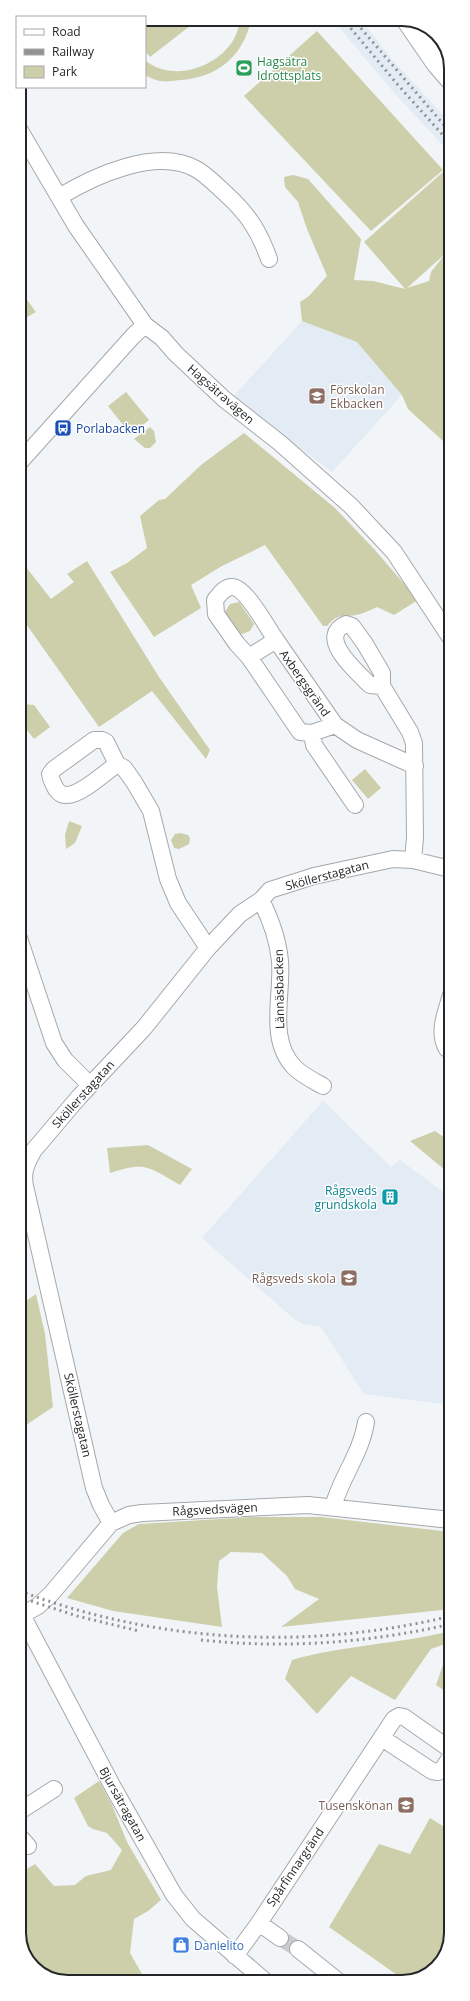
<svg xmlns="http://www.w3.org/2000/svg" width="470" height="2001" font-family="'Open Sans',sans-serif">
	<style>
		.built { fill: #e3ebf4 }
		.green { fill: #cccfa9; fill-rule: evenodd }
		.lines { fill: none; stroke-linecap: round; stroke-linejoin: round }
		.minor-tunnel { stroke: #c9ccce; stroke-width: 16; stroke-dasharray: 16 8; stroke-linecap: butt }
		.minor-casing { stroke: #a5a8ab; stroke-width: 18 }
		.major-casing { stroke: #a5a8ab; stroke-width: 22 }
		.minor { stroke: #fff; stroke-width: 16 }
		.major { stroke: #fff; stroke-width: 20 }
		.rail { stroke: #909294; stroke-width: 3; stroke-dasharray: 2 4; stroke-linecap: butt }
		.labels { text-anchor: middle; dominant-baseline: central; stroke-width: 3; stroke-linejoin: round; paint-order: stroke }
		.leisure-label { font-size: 12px; fill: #27864d; stroke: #fff; text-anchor: start }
		.education-label { font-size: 12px; fill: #785e54; stroke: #fff; text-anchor: end }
		.street-label { font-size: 12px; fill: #252627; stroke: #fff }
		.transit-label { font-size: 12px; fill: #164399; stroke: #fff; text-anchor: start }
		.culture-label { font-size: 12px; fill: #0d838f; stroke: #fff; text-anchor: end }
		.shop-label { font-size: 12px; fill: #366cbe; stroke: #fff; text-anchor: start }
		.rim { fill: none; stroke: #252627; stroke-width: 2 }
	</style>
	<rect width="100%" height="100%" fill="#f2f5f8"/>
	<path class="built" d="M 332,19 L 360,19 L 392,59 L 450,123 L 450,153 L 395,94 Z
		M 302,321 L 357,342 L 402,395 L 332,472 L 232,398 Z
		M 323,1101 L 391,1167 L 400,1160 L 442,1191 L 451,1203 L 451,1405 L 364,1394 L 321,1327 L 303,1324 L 293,1318 L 202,1238 Z"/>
	<path class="green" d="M 145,19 L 199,19 L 150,57 L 145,51 Z
		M 241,19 L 251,19 C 244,56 217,78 180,80 C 164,82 160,83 145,75 L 145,60 C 170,82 212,69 230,45 C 236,38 238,28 241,19 Z
		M 317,31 L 443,170 L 371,231 L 244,96 Z
		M 443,172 L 450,180 L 450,493 L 448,484 L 444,442 L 408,409 L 402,395 L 357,342 L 302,321 L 300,302 L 309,296 L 327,276 L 307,229 L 298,202 L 285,187 L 284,177 L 293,175 L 308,179 L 361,239 L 354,280 L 373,281 L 405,289 L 364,242 ZM 445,254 L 431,272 L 429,281 L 407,288 Z
		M 19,289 L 36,312 L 27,317 L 19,306 Z
		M 126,392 L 149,420 L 131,435 L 108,406 Z
		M 150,427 L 154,431 L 156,442 L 150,448 L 145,448 L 134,439 Z
		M 244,433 L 335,508 L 374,549 L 418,600 L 394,615 L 377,607 C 370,610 363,614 356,615 C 340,618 340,612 327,626 L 323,626 L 265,545 L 222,566 L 191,585 L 201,608 L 154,637 L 110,572 L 127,563 L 147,548 L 140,516 L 159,500 L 165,499 L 201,465 Z
		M 19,558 L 51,599 L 74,582 L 67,574 L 87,561 L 159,677 L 210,750 L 206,759 L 152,691 L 99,727 L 19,614 Z
		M 239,602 L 254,624 L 250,631 L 239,635 L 224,613 L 230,604 Z
		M 22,704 L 34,705 L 50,727 L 34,739 C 27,729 13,717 22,704 Z
		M 365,769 L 381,788 L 368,799 L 352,780 Z
		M 69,821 L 82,826 L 75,843 L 66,849 L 65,835 Z
		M 180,833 L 188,835 L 190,838 L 189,844 L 179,849 L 174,848 L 171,840 L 175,834 Z
		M 435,1131 L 451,1142 L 451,1175 L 410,1141 Z
		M 148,1145 L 192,1169 L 180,1185 C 148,1167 147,1161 110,1173 L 107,1148 Z
		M 36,1294 L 45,1334 L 53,1407 L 26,1425 L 20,1441 L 20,1305 Z
		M 252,1517 L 321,1517 L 451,1532 L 451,1609 L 281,1627 L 319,1599 L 295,1589 L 287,1576 L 262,1553 L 231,1552 L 219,1561 L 217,1587 L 222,1627 L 113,1611 L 67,1598 L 123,1533 L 139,1524 Z
		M 451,1631 L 451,1642 L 431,1649 L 395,1700 L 351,1676 L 317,1714 L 285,1679 L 292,1660 C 344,1645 399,1644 451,1631 Z
		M 446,1656 L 451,1657 L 451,1695 L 436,1685 Z
		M 99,1781 L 112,1805 L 127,1842 L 161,1900 L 148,1911 L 134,1919 L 130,1953 L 146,1981 L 62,1982 L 33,1968 L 20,1942 L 20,1873 L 35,1864 L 54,1886 L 75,1885 L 86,1876 L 111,1870 L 122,1850 L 107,1833 L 93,1829 L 88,1826 L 74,1798 Z
		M 430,1818 L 449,1830 L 451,1829 L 451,1933 L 439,1965 L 429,1971 L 397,1975 L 329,1927 L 379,1844 L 410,1854 Z"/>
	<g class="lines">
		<path class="minor-tunnel" d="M 280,1938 L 298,1949"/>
		<g class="minor-casing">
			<path id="minor" d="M 19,129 L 76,226 L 145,325 L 162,338 L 176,354 L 224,399 L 280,443 L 351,506 L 394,552 L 450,637
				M 59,197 C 94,176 156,147 196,169 C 207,175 217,186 226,194 C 248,214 259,231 269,259
				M 19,463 L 133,336 L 145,325
				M 249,657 L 237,644 L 216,614 L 215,600 C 220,594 224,587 232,587 C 246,587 268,629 276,640
				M 382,686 L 370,685 C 357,672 316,637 346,624 L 352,626 L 365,644 L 382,673 L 382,686 L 410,732 L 414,743 L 415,838 L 413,860
				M 335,725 L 276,640 L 249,657 L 300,732 L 312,733 L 335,725 L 357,740 L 415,766
				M 312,733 L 314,745 L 355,805
				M 117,764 C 106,772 80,796 66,795 C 61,795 58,792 56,789 C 53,783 51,781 50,774 L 54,769 L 94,740 L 102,740 L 106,742 L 117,764 L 124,768 L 134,782 L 151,811 L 168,879 L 178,903 L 208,948
				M 261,900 C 271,920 278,939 280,961 C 283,995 267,1040 295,1068 C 302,1075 314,1081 323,1086
				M 19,938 L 54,1043 L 65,1060 L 90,1085
				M 451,995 C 446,1012 437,1033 447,1049 L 451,1050
				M 333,1507 C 341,1477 361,1454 366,1422
				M 111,1523 L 101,1505 L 94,1488 L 25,1186 C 22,1172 27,1162 34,1150 L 79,1097 L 144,1028 L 208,948 L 240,914 L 261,900 L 270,890 L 314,876 L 393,859 L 413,860 L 450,869
				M 22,1615 L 114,1789 L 174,1895 L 193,1919 L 265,1981
				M 20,1616 L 38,1606 L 51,1594 L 111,1523 L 129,1515 L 142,1513 L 308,1505 L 451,1520
				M 382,1738 L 432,1771 L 438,1772 L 442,1770 L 451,1756
				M 20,1811 L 54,1789
				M 20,1837 L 28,1846
				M 259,1923 L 280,1938
				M 298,1949 L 338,1981
				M 235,1956 L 259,1923 L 394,1719 L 399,1716 L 404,1717 L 451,1750"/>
		</g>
		<g class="major-casing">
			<path id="major" d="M 406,19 L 437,64 L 450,79
				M 434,31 L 436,33"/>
		</g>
		<use href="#minor" class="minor"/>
		<use href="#major" class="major"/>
		<path class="rail" d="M 343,19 L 398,85 L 450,143
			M 353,19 L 450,132
			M 20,1591 C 158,1643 307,1651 451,1616
			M 31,1601 L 77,1616 L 139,1631
			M 201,1640 C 284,1649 369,1643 451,1624"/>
	</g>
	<defs>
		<g id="stadium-square" transform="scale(0.9)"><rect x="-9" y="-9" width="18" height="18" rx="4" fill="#2e9e5b" stroke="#fff"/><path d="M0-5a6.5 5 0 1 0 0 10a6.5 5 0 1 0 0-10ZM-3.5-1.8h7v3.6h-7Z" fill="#fff"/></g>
		<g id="school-square" transform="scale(0.9)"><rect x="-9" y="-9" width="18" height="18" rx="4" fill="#8d6e63" stroke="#fff"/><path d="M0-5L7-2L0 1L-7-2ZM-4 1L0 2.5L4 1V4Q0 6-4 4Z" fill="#fff"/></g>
		<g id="bus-square" transform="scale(0.9)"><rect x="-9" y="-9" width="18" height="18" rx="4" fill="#1a4fb4" stroke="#fff"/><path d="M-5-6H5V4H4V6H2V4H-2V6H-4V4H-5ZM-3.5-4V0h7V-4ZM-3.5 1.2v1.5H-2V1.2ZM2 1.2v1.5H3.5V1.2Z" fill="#fff"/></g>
		<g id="building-square" transform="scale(0.9)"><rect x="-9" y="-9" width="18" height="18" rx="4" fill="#0f9aa8" stroke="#fff"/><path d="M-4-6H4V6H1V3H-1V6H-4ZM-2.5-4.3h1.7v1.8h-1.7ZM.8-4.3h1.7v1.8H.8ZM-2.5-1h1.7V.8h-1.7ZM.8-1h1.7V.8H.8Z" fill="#fff"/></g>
		<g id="shop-square" transform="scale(0.9)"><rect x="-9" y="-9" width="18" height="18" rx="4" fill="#3f7fe0" stroke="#fff"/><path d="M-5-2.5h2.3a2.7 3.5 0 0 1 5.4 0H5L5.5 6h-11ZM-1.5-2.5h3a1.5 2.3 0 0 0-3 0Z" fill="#fff"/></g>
	</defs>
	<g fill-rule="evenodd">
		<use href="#stadium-square" x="244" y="68"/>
		<use href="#school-square" x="317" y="396"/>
		<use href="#bus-square" x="63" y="428"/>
		<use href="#building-square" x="390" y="1197"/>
		<use href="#school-square" x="349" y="1278"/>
		<use href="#school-square" x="406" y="1805"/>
		<use href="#shop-square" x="181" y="1945"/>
	</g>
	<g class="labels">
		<g class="leisure-label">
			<text x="257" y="61">Hagsätra<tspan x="257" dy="14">Idrottsplats</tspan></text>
		</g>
		<g class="education-label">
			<text x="330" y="389" text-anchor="start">Förskolan<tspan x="330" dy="14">Ekbacken</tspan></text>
			<text x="336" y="1278">Rågsveds skola</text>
			<text x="393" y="1805">Tusenskönan</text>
		</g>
		<g class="street-label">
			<text transform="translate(221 394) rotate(41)">Hagsätravägen</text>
			<text transform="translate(305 683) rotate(55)">Axbergsgränd</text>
			<text transform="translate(327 875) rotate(-15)">Sköllerstagatan</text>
			<text transform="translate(279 989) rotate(-91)">Lännäsbacken</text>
			<text transform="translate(83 1094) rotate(-48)">Sköllerstagatan</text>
			<text transform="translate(78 1415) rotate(77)">Sköllerstagatan</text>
			<text transform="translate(215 1509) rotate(-3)">Rågsvedsvägen</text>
			<text transform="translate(123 1804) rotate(61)">Bjursätragatan</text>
			<text transform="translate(295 1867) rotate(-56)">Spårfinnargränd</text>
		</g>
		<g class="transit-label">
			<text x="76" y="428">Porlabacken</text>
		</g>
		<g class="culture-label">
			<text x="377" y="1190">Rågsveds<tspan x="377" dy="14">grundskola</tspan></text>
		</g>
		<g class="shop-label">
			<text x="194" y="1945">Danielito</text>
		</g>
	</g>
	<path d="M0 0H470V2001H0ZM68 26H402A42 42 0 0 1 444 68V1933A42 42 0 0 1 402 1975H68A42 42 0 0 1 26 1933V68A42 42 0 0 1 68 26Z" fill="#fff" fill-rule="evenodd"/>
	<path class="rim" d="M68 26H402A42 42 0 0 1 444 68V1933A42 42 0 0 1 402 1975H68A42 42 0 0 1 26 1933V68A42 42 0 0 1 68 26Z"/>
	<rect x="16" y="16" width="130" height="72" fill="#ffffff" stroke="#a8a8a9"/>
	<rect x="24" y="29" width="20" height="6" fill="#ffffff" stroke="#a8a8a9"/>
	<text x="52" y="36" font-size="12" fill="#252627">Road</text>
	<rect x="24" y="49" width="20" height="6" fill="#909294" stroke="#a8a8a9"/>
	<text x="52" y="56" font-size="12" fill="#252627">Railway</text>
	<rect x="24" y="66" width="20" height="12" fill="#cccfa9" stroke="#a8a8a9"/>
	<text x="52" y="76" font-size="12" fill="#252627">Park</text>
</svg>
